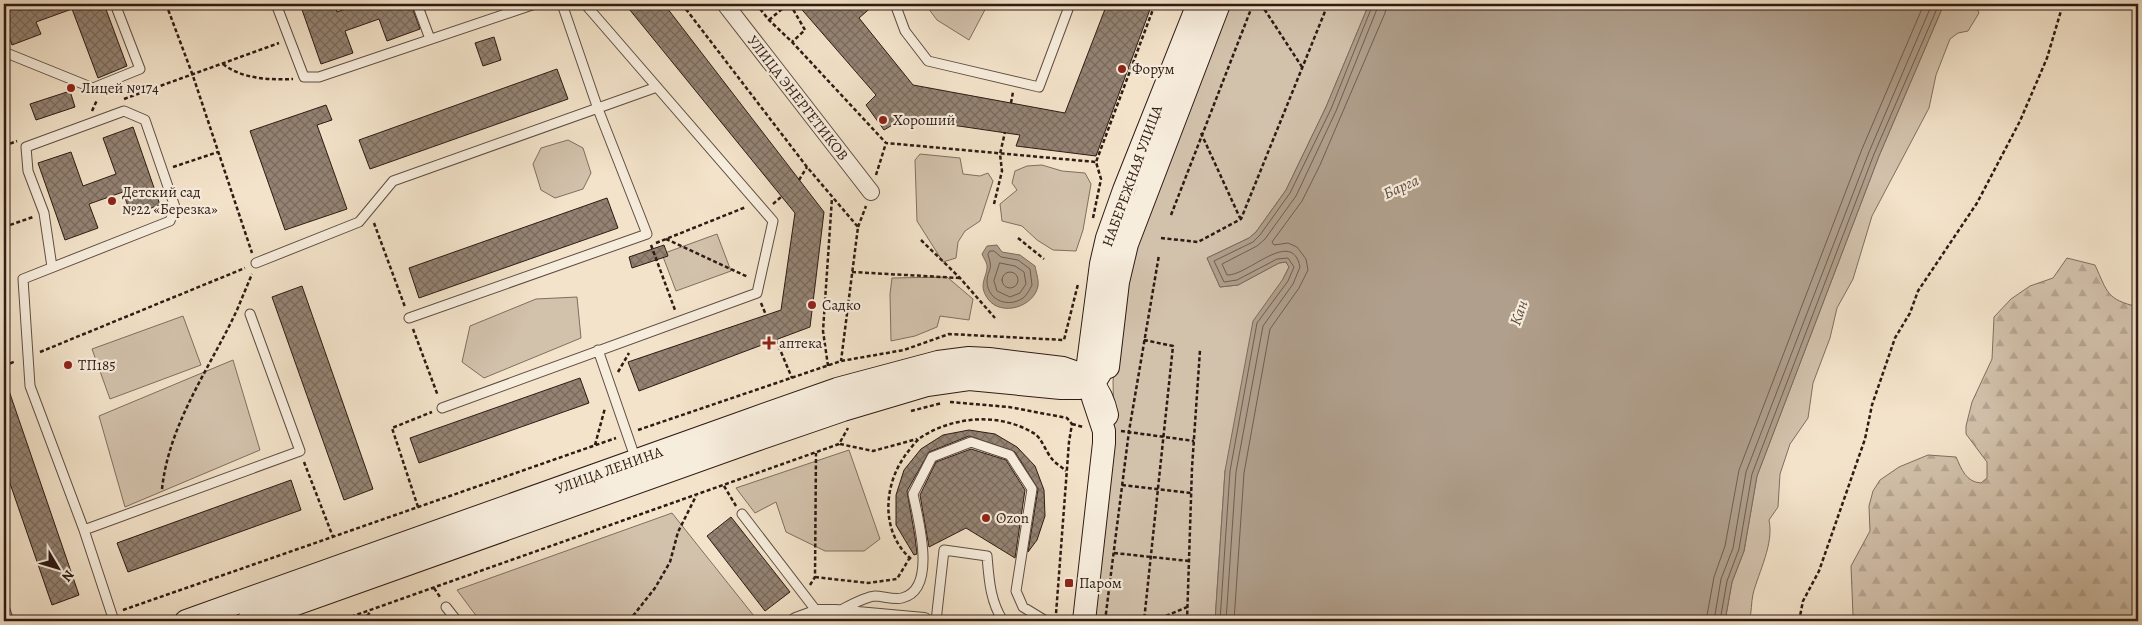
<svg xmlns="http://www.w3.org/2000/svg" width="2142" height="625" font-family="Alegreya,serif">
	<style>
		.green { fill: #d2c1ab; stroke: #806e60 }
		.forest { fill: url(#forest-firs); stroke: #806e60 }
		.water { fill: #b09f8c; stroke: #7c6a5c }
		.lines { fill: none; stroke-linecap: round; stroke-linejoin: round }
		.shore { stroke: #6f5d50; stroke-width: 1 }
		.building { fill: url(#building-cross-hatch); stroke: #2e1b14 }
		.lane-casing { stroke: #5f4d42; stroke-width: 11 }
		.street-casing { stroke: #5f4d42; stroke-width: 18 }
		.secondary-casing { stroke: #2e1b14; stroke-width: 24 }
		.path { stroke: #2e1b14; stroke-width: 2.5; stroke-dasharray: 4 2.5; stroke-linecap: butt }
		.lane { stroke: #f7eddd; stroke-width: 9 }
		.street { stroke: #f7eddd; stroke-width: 16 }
		.secondary { stroke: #f7eddd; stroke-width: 22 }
		.poi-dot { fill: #8f2418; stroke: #f7eddd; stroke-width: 2 }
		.labels { text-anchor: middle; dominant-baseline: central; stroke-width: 4.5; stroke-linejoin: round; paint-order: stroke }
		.poi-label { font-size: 15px; fill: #2e1b14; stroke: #f7eddd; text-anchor: start }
		.street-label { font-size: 15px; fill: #2e1b14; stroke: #f7eddd }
		.water-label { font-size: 16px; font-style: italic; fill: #625044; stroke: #f7eddd }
	</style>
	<defs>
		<pattern id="forest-firs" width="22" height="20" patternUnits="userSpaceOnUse" patternTransform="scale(1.25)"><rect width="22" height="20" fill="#d2c1ab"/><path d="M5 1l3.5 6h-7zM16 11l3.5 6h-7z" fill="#b5a592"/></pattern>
		<pattern id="building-cross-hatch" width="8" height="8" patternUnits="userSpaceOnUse" patternTransform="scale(1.25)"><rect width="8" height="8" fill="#948373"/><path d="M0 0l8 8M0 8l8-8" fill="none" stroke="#796a5d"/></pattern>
	</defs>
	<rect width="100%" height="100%" fill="#f3e3ca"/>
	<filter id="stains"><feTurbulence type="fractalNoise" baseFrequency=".004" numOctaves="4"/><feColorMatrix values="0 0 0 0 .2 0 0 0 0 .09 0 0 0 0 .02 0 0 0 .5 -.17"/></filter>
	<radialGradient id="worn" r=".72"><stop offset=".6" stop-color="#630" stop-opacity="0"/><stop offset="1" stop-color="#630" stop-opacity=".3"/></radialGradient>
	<path class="green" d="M 925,4 L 988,4 L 969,40 L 937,20 Z
		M 1226,4 L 1369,4 L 1326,107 L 1286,190 L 1256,232 L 1249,238 L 1207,258 L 1220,287 L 1238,285 L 1279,263 L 1286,262 L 1289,267 L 1283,279 L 1225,471 L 1215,621 L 1092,621 L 1114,425 L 1113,381 L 1131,254 Z
		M 1944,4 L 1975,4 L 1979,13 L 1968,31 L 1958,33 L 1950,39 L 1936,75 L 1929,108 L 1872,216 L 1853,279 L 1837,308 L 1830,338 L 1813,383 L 1808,418 L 1790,444 L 1780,474 L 1778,507 L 1769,520 C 1774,544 1759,571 1753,594 C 1751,603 1752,612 1749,621 L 1725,621 L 1732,582 L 1744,551 L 1757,476 L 1879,156 Z
		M 568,140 L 583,148 L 591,173 L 583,189 L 555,198 L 541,190 L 533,164 L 541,148 Z
		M 920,154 L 960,158 L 963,174 L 980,176 L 988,173 L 993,181 L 980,221 L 965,231 L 958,242 L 956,258 L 943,262 L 917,221 L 915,160 Z
		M 1042,165 L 1062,171 L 1085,173 L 1091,184 L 1083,230 L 1076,251 L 1053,250 L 1037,240 L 1022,226 L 1002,221 L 1000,204 L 1017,190 L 1012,183 L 1015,171 L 1027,166 Z
		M 717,234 L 731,271 L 676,291 L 662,254 Z
		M 947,277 L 973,299 L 969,320 L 940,316 L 937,327 L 915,336 L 891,341 L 890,294 L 892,278 Z
		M 577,297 L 581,338 L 484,378 L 462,362 L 470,326 L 536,299 Z
		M 183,316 L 201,365 L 110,399 L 92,349 Z
		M 233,360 L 260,450 L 125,507 L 99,416 Z
		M 849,450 L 880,539 L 864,551 L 825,551 L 786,532 L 776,502 L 755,513 L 736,488 Z
		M 672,513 L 758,621 L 480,621 L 457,590 Z"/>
	<path class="forest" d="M 2067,258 L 2095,265 C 2108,293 2106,299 2138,307 L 2138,621 L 1844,621 L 1853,615 L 1851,566 L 1870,531 L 1869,506 L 1873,491 L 1880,480 L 1899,467 L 1928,455 L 1956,457 C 1962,470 1966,482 1981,483 L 1987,478 L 1987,462 L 1966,434 L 1966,426 L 1972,402 L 1992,359 L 1994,317 L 2011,299 L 2030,286 L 2053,278 Z"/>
	<path class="water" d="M 1369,4 L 1944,4 L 1879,156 L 1757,476 L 1744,551 L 1732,582 L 1725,621 L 1215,621 L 1225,471 L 1253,321 L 1283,279 L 1289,267 L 1286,262 L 1279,263 L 1238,285 L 1220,287 L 1207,258 L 1249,238 L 1256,232 L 1286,190 L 1326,107 Z
		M 997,245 L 1002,252 L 1020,255 L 1035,266 C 1036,272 1039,280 1038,286 C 1034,307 1001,317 988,299 C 977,284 988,277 987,265 C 986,261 983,257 982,254 L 987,246 Z"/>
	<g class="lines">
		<path class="shore" d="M 990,251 L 994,251 L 1001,257 L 1018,260 L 1030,269 L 1032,285 C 1030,289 1027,295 1023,298 C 1009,308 988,301 987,282 C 987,269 994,271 988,255 Z
			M 1000,263 L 1015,266 L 1024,272 L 1026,284 L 1020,293 L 1010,297 L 997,291 L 994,281 Z
			M1002 280a8 8 0 1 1 16 0a8 8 0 1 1-16 0Z
			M 1220,621 L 1230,471 L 1257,323 L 1288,281 L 1294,267 L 1288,258 L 1277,259 L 1237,280 L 1224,282 L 1214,261 L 1253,242 L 1260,235 L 1290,193 L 1331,109 L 1373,4
			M 1226,621 L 1236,472 L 1263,326 L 1293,284 L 1300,267 C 1292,227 1248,276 1227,275 L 1222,264 L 1257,246 L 1265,239 L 1296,196 L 1336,111 L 1379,4
			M 1234,621 L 1244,473 L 1270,329 L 1299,288 L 1308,270 L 1306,259 L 1297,247 L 1288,243 L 1274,245 L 1272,242 L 1302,201 L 1320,165 L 1385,13 L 1387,4
			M 1706,621 L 1714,577 L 1725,546 L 1739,470 L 1862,149 L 1924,4
			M 1714,621 L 1721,579 L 1733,548 L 1746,472 L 1869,152 L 1932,4
			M 1720,621 L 1727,581 L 1739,549 L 1752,474 L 1874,154 L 1939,4"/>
	</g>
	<path class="building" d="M 4,4 L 104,4 L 127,66 L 98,78 L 72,9 L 36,22 L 41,34 L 12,45 L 4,23 Z
		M 300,4 L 334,4 L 337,12 L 360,4 L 411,4 L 420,29 L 387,41 L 379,19 L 345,31 L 353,53 L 321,64 Z
		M 625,4 L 664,4 L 824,212 L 810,327 L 639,391 L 628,362 L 781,310 L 795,213 Z
		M 797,4 L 875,4 L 859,18 L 913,85 L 1065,113 L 1107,4 L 1152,4 L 1096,156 L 1016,146 L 1020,135 L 904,118 L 884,130 L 866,105 L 876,95 Z
		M 494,37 L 501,60 L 483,66 L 475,43 Z
		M 557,69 L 568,99 L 370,169 L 359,140 Z
		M 70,91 L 75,107 L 36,120 L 30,104 Z
		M 326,105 L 332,120 L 317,125 L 347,209 L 285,230 L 250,131 Z
		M 133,127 L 160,205 L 131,215 L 123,192 L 89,204 L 98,228 L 65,240 L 38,163 L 71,152 L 83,186 L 116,174 L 103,138 Z
		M 607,198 L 618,228 L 419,298 L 409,268 Z
		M 664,245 L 668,256 L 632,268 L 629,257 Z
		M 302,286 L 373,489 L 344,500 L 272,297 Z
		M 580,378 L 589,403 L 419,463 L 410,438 Z
		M 4,382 L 6,382 L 79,595 L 52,605 L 4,466 Z
		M 969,430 L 995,434 L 1017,447 L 1035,466 L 1044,490 L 1045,516 L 1037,540 L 1028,552 L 1038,489 L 1015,452 L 969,436 L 929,452 L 907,491 L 915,537 L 917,554 L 914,555 L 896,525 L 896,495 L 904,470 L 921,449 L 943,435 Z
		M 971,449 L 1006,460 L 1025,490 L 1015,558 L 966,528 L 929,547 L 920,495 L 936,462 Z
		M 291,480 L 301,510 L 128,572 L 117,543 Z
		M 731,517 L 790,592 L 765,611 L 707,536 Z"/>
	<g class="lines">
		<g class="lane-casing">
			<path id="lane" d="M 276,4 L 304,77 L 319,77 L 535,4
				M 417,4 L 430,39
				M 895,4 L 905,31 L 928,61 L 1039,87 L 1070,4
				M 4,52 L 93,88 L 140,69 L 115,4
				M 256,263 L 359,222 L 393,181 L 657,87
				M 52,267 L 44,213 L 28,171 L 26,147 L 124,111 L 145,120 L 175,207 L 170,221 L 23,279 L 30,386 L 84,530 L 114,621
				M 409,318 L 647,234 L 598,109 L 562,4
				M 598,350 L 636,460
				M 442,408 L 757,293 L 773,221 L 585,4
				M 742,514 L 818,613
				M 84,530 L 300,451 L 250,314
				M 4,607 L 9,621
				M 446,607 L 457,621
				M 839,611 C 849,606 864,597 875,596 C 883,596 893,600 902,598 C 938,590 918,519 913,494 L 932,457 L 971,442 L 1010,455 L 1032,489 L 1016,591 L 1023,607 L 1046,621
				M 936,621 L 944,550 L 987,556 C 989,579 990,601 1003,621"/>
		</g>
		<g class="street-casing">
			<path id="street" d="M 725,4 L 871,192
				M 796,621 L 818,613 L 835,613 L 924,621"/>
		</g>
		<g class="secondary-casing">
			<path id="secondary" d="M 1108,367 L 1118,282 L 1127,244 L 1219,4
				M 186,621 L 752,419 L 837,389 L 938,362 L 969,358 L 989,359 L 1063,368 C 1090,376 1101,388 1107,415
				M 248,621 L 756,440 L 843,410 L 927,385 L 969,379 L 1061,388 L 1080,388 L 1096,380 L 1106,364 L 1109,353
				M 1084,621 L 1104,443 L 1104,431 L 1093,398 L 1088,363 L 1101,264 L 1107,238 L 1124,190 L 1198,4"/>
		</g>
		<path class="path" d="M 166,4 L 193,76 L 252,253
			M 682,4 L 807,167 L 858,227 L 841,361
			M 756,4 L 769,20 L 792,42 L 886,143 L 1096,162
			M 790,4 L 805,30 L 792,42
			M 1261,4 L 1302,67
			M 769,20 L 788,4
			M 223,64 C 242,79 269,80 293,79
			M 124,99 L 279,43
			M 1011,103 L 1013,92
			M 92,111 L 97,100
			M 1201,133 L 1240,218
			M 4,146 L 17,141
			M 173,167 L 218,152
			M 876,175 L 886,143
			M 799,180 L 807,167
			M 773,204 L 781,197
			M 994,204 L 1002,171 L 1000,154 L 1005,132
			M 1171,215 L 1253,4
			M 1093,218 L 1101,179 L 1096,162 L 1155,4
			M 374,223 L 405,307
			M 4,227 L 33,217
			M 858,227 L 866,206
			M 1018,238 L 1044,259
			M 1161,238 L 1198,242 L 1241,219 L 1328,4
			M 666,239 L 748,277
			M 921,240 L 960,278 L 995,318
			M 656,243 L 746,207
			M 651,245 L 675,310
			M 852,272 L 960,278
			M 761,303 L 766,315
			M 413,329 L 438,396
			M 776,340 L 792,378
			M 1144,340 L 1173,346 L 1144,621
			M 40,352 L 245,268
			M 4,366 L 16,361
			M 828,366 L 823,331 L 832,198
			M 618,372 L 629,353
			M 950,402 L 1009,407 L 1067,418 L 1072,424 L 1069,442 L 1056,614
			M 911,411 L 942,403
			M 1072,424 L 1083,427
			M 638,430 L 841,361 L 904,350 L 949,334 L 1064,340 L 1078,284
			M 1121,431 L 1194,441
			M 840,444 L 873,451 L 917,439
			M 595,445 L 605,408
			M 304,462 L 333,537
			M 1122,485 L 1191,493
			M 724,486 L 736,506
			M 162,489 C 169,423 210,368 237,310 C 242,298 247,286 252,274
			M 418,507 L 392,428 L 432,412
			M 1114,553 L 1189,561
			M 911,559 C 880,532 883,484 907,453 C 911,448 915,442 920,438 C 953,416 1000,412 1035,434 C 1042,439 1046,452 1052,459 C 1056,464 1062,467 1066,471
			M 815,577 L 868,583 L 897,579 L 909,559
			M 810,585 L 815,577 L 816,453
			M 434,588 L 440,597
			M 123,610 L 616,438
			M 91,621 L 102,617
			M 339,621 L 839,444 L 848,428
			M 363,621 L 371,611
			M 629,621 L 655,588 L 670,562 L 678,532 L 696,496
			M 1105,621 L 1129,431 L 1159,255
			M 1154,621 L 1187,607
			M 1187,621 L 1192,468 L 1200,350
			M 1799,621 L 1803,601 L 1819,571 L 1865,439 L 1872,405 L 1895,338 L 1910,313 L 1918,291 L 1977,203 L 2020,121 L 2047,58 L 2063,4"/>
		<use href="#lane" class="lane"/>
		<use href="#street" class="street"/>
		<use href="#secondary" class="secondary"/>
	</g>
	<g class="poi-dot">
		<circle cx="1122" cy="69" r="5"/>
		<circle cx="71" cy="88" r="5"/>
		<circle cx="883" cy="120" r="5"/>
		<circle cx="112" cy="201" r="5"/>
		<circle cx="812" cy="305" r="5"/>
		<path d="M766.5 335.5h5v5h5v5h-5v5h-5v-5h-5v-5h5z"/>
		<circle cx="68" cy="365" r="5"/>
		<circle cx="986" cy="518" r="5"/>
		<rect x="1064" y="578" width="10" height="10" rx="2.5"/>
	</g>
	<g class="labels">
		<g class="poi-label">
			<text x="1132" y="69">Форум</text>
			<text x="81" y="88">Лицей №174</text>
			<text x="893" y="120">Хороший</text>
			<text x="122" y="192">Детский сад<tspan x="122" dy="17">№22 «Березка»</tspan></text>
			<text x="822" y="305">Садко</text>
			<text x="779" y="343">аптека</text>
			<text x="78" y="365">ТП185</text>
			<text x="996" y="518">Ozon</text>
			<text x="1079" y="583">Паром</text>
		</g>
		<g class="street-label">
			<text transform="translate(798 98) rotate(52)">УЛИЦА ЭНЕРГЕТИКОВ</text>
			<text transform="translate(1132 176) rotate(-70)">НАБЕРЕЖНАЯ УЛИЦА</text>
			<text transform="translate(609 470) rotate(-20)">УЛИЦА ЛЕНИНА</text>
		</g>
		<g class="water-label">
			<text transform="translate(1401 187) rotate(-24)">Барга</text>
			<text transform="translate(1519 313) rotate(-71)">Кан</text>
		</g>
	</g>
	<rect width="2142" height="625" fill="none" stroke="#f3e3ca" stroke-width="20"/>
	<rect x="5" y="5" width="2132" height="615" fill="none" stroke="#2e1b14" stroke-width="2.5"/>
	<rect x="10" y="10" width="2122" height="605" fill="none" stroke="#2e1b14"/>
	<g transform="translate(58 568) rotate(128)" stroke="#f7eddd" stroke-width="4" paint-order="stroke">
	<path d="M0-4L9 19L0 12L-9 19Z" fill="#2e1b14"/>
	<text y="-8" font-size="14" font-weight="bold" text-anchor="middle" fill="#2e1b14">N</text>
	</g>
	<rect width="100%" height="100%" filter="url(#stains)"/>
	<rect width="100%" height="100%" fill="url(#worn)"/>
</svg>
